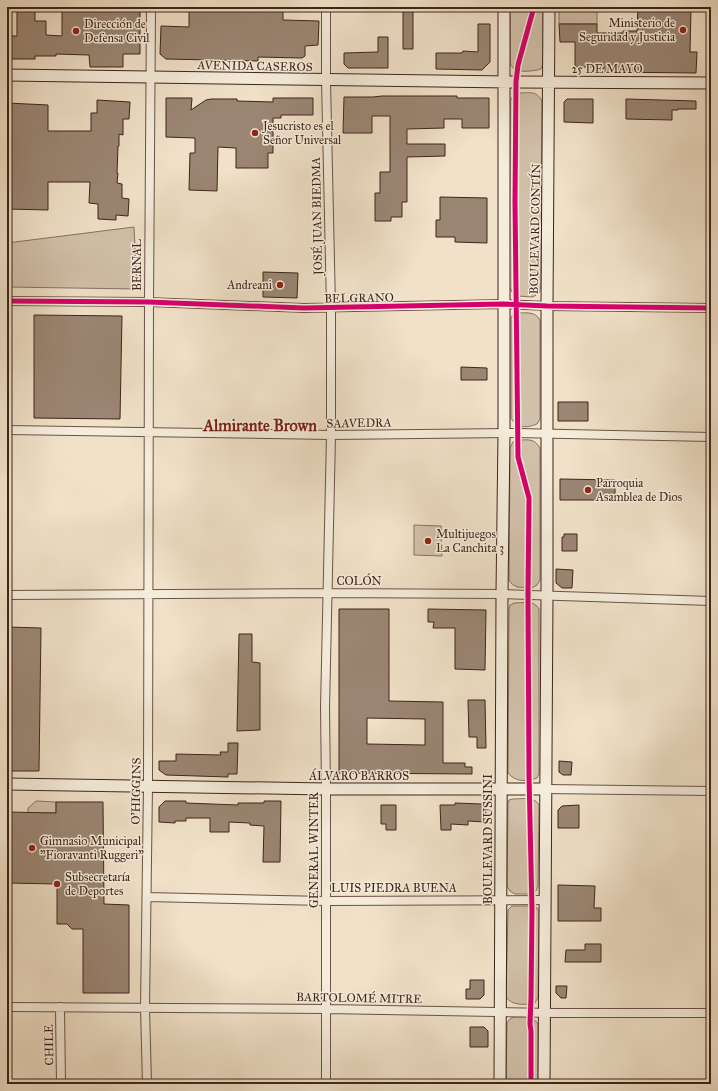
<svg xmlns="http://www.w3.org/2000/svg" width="718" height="1091" font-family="'IM FELL Great Primer',serif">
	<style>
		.green { fill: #d2c1aa; stroke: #887262 }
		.building { fill: #9b8674; stroke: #3e241a; fill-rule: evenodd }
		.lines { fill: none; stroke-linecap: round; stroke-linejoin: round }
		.minor-casing { stroke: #6a5346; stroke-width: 10 }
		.secondary-casing { stroke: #3e241a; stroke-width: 13 }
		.minor { stroke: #f5ecdb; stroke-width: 8 }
		.secondary { stroke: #f5ecdb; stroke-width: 11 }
		.cycleway-casing { stroke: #f5ecdb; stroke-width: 8 }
		.cycleway { stroke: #d6006c; stroke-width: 5 }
		.poi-dot { fill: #8f2418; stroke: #f5ecdb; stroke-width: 1.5 }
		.labels { text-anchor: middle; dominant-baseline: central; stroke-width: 3; stroke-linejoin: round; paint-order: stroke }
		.poi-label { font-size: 12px; fill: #3e241a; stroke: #f5ecdb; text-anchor: start }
		.street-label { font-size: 12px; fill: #3e241a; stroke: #f5ecdb }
		.district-label { font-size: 16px; font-weight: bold; fill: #7a1f14; stroke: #f5ecdb }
	</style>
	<rect width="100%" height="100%" fill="#f0e1c8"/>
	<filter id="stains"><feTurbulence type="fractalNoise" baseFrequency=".005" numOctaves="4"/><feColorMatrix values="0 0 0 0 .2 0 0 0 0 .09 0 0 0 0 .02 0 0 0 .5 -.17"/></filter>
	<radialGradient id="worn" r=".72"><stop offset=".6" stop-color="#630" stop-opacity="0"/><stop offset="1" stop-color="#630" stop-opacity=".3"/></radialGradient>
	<path class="green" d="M 510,7 L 543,7 L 543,64 L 541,69 C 535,71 520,73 514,69 C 513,68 511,65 510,64 Z
		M 559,7 L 597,7 L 597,24 L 559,24 Z
		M 518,93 C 529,93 536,90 542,101 L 541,286 L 539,293 L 533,297 L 517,296 L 512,292 L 509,286 L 510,101 L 513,96 Z
		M 134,227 L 137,289 L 7,287 L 7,243 Z
		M 517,313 C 526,313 535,311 540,320 L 540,419 L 537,424 C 527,428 517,429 511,418 L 511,318 L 513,314 Z
		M 518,440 C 529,440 534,438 540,448 L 540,580 L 537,585 L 532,588 L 517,587 L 512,584 L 509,580 L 510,448 L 513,442 Z
		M 414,525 L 441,526 L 442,556 L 414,555 Z
		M 514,603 C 522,603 535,600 539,609 L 539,774 L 537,778 C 527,782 515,782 508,773 L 509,609 L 510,605 Z
		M 513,799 C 522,799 534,796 539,805 L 538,886 L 536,891 L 531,894 L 515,894 L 510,891 L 507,886 L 508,804 L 509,800 Z
		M 36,801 L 56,802 L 56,813 L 28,813 L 28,808 Z
		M 512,906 L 534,906 L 537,908 L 539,911 L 538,997 L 535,1003 C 525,1005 512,1006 506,997 L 508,910 Z
		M 514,1017 C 525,1017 532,1015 538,1024 L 538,1084 L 506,1084 L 507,1023 L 510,1019 Z"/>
	<path class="building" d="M 17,7 L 35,7 L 35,21 L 46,21 L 46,35 L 62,36 L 62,7 L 140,7 L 140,54 L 123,54 L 123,67 L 90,67 L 89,55 L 56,54 L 56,56 L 35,56 L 35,59 L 7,59 L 7,36 L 17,36 Z
		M 189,7 L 258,7 L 258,8 L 283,8 L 283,20 L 319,21 L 318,45 L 305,46 L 305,56 L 302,58 L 258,57 L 258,61 L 166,59 L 160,54 L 161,26 L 189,27 Z
		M 403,7 L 413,7 L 413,49 L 403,49 Z
		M 638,7 L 691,7 L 690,52 L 697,52 L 696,73 L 603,72 L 603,67 L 575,67 L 575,42 L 560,42 L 559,24 L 597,24 L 597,33 L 623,33 L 623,31 L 637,31 Z
		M 478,24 L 490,24 L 490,62 L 482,70 L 436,69 L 436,53 L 462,53 L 463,51 L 478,52 Z
		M 378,37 L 388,37 L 388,68 L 348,68 L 344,64 L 344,53 L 378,52 Z
		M 382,96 L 457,96 L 457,98 L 489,98 L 489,128 L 462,128 L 462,119 L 444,119 L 444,128 L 407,129 L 407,144 L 445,144 L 445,156 L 407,157 L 407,202 L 402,202 L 402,217 L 391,217 L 391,221 L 375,221 L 375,193 L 380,193 L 380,172 L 390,172 L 390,116 L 372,116 L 372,133 L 343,133 L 344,97 L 373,97 Z
		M 166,98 L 192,98 L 191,110 L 206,100 L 211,99 L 237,99 L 237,101 L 273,102 L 273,98 L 313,98 L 313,115 L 281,115 L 281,118 L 273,118 L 273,153 L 268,153 L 268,168 L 236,168 L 236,148 L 218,147 L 217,191 L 189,190 L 190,153 L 195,153 L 195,138 L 166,137 Z
		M 567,99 L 593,99 L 593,123 L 564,122 L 564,102 Z
		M 626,99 L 696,101 L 696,109 L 678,109 L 678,110 L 672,110 L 672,120 L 626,119 Z
		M 97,100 L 130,102 L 129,119 L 123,119 L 123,135 L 119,134 L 119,146 L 118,146 L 117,173 L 118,173 L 117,183 L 122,184 L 122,198 L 129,199 L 128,216 L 116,215 L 116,220 L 98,219 L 98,204 L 89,203 L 90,182 L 48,182 L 48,210 L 7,209 L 7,103 L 48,105 L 48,131 L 91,131 L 91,113 L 97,113 Z
		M 440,197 L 487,198 L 487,243 L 455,242 L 455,237 L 436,237 L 436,220 L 440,220 Z
		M 263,272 L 298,273 L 297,298 L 263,297 Z
		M 34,315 L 122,316 L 120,419 L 34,418 Z
		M 461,367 L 487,368 L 487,380 L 461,380 Z
		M 558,402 L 588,402 L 588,421 L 558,421 Z
		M 560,479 L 615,480 L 615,500 L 560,500 Z
		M 564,534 L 577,534 L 577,551 L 562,551 L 562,537 L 564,537 Z
		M 556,569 L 573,570 L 572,588 L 562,588 L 556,583 Z
		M 339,609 L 389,609 L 389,701 L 443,702 L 443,763 L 465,763 L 465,767 L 472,767 L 472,774 L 339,773 ZM 367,718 L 425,719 L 425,745 L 367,744 Z
		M 428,609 L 486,610 L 485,670 L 455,669 L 455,628 L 433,628 L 434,622 L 428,622 Z
		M 7,627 L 41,628 L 39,771 L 7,771 Z
		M 239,634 L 252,634 L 252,662 L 260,663 L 260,730 L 237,731 Z
		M 468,700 L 485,700 L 486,748 L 477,748 L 477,737 L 469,737 Z
		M 228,743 L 238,743 L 237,774 L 228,774 L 228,777 L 166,775 L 159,770 L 159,761 L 176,761 L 176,754 L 221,755 L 220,752 L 228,752 Z
		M 559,761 L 572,762 L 571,775 L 563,775 L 559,772 Z
		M 165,801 L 186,801 L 186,803 L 238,805 L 238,803 L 264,803 L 264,801 L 281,801 L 280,862 L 263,862 L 264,826 L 250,825 L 250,823 L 229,822 L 229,832 L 210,832 L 210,818 L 186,818 L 186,821 L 175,821 L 175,823 L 159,822 L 159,807 Z
		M 56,802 L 103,802 L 104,904 L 129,905 L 129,993 L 83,993 L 83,929 L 72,929 L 67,924 L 57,924 L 57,884 L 7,883 L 7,812 L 56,813 Z
		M 455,803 L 482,804 L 486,809 L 485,822 L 468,821 L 468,825 L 451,824 L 451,830 L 441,830 L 440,805 L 455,805 Z
		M 381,805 L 396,805 L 396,830 L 386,830 L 386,824 L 381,824 Z
		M 579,805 L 579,828 L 558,828 L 558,810 L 562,806 Z
		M 558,885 L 595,886 L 594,908 L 601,908 L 601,921 L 558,921 Z
		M 585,944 L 601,944 L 601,962 L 565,962 L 566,950 L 585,950 Z
		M 470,980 L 484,980 L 484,995 L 480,999 L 466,999 L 466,989 L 470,989 Z
		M 556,986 L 567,986 L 566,998 L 561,998 L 556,993 Z
		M 470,1027 L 484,1027 L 488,1031 L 488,1047 L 470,1047 Z"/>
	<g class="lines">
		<g class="minor-casing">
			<path id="minor" d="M 7,301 L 149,302 L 304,308 L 503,304 L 547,306 L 711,308
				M 7,430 L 331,435 L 517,433 L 711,437
				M 7,595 L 328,593 L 502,594 L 711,601
				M 545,789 L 711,791
				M 147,897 L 326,901 L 545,900
				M 7,1007 L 326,1009 L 556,1013 L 711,1013
				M 60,1007 L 61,1084
				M 147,1084 L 145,1008 L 148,786 L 149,302 L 151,7
				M 326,1084 L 326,789 L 325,708 L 331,435 L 331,308 L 326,80 L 326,7"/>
		</g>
		<g class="secondary-casing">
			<path id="secondary" d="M 7,75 L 516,82 L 711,83
				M 7,784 L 326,789 L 545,789
				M 500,1084 L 502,594 L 504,433 L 504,7
				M 544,1084 L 547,595 L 547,306 L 549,7"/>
		</g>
		<use href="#minor" class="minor"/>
		<use href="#secondary" class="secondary"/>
		<g class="cycleway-casing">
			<path id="cycleway" d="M 7,301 L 149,302 L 304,308 L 503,304 L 547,306 L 711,308
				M 531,1084 L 531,1031 L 530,1024 L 531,998 L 532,910 L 529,776 L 528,594 L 529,498 L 518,457 L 515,202 L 516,82 L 518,65 L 534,7"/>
		</g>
		<use href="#cycleway" class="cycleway"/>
	</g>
	<g class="poi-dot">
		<circle cx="683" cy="30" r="4"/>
		<circle cx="76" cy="31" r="4"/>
		<circle cx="255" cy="133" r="4"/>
		<circle cx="280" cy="285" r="4"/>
		<circle cx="588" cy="490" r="4"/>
		<circle cx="428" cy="541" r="4"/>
		<circle cx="32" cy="848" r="4"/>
		<circle cx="57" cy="884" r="4"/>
	</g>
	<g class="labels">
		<g class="poi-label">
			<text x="675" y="23" text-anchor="end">Ministerio de<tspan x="675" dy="14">Seguridad y Justicia</tspan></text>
			<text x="84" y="24">Dirección de<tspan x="84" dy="14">Defensa Civil</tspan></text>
			<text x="263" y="126">Jesucristo es el<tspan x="263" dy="14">Señor Universal</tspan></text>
			<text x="272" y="285" text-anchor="end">Andreani</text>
			<text x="596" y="483">Parroquia<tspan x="596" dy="14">Asamblea de Dios</tspan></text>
			<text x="436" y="534">Multijuegos<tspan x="436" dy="14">La Canchita 3</tspan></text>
			<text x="40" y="841">Gimnasio Municipal<tspan x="40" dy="14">"Fioravanti Ruggeri"</tspan></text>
			<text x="65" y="877">Subsecretaría<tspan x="65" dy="14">de Deportes</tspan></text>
		</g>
		<g class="street-label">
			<text transform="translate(255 66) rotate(1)">AVENIDA CASEROS</text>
			<text x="607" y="69">25 DE MAYO</text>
			<text transform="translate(317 216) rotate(-91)">JOSÉ JUAN BIEDMA</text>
			<text transform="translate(535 229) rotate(-89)">BOULEVARD CONTÍN</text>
			<text transform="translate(137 265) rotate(-90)">BERNAL</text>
			<text transform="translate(359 298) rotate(-1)">BELGRANO</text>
			<text transform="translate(359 423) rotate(-1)">SAAVEDRA</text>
			<text x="359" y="581">COLÓN</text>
			<text x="359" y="776">ÁLVARO BARROS</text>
			<text transform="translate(136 791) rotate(-89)">O'HIGGINS</text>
			<text transform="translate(488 839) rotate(-90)">BOULEVARD SUSSINI</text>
			<text transform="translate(314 850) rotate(-90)">GENERAL WINTER</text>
			<text x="394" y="888">LUIS PIEDRA BUENA</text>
			<text transform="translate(359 998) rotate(1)">BARTOLOMÉ MITRE</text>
			<text transform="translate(49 1045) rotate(-91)">CHILE</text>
		</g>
		<g class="district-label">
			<text x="260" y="425">Almirante Brown</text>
		</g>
	</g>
	<rect width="718" height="1091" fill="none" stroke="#f0e1c8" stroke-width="24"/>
	<rect x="8" y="8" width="702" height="1075" fill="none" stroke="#3e241a" stroke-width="2"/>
	<rect x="12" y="12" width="694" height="1067" fill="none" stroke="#3e241a"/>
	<rect width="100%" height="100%" filter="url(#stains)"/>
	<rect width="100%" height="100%" fill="url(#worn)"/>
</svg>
